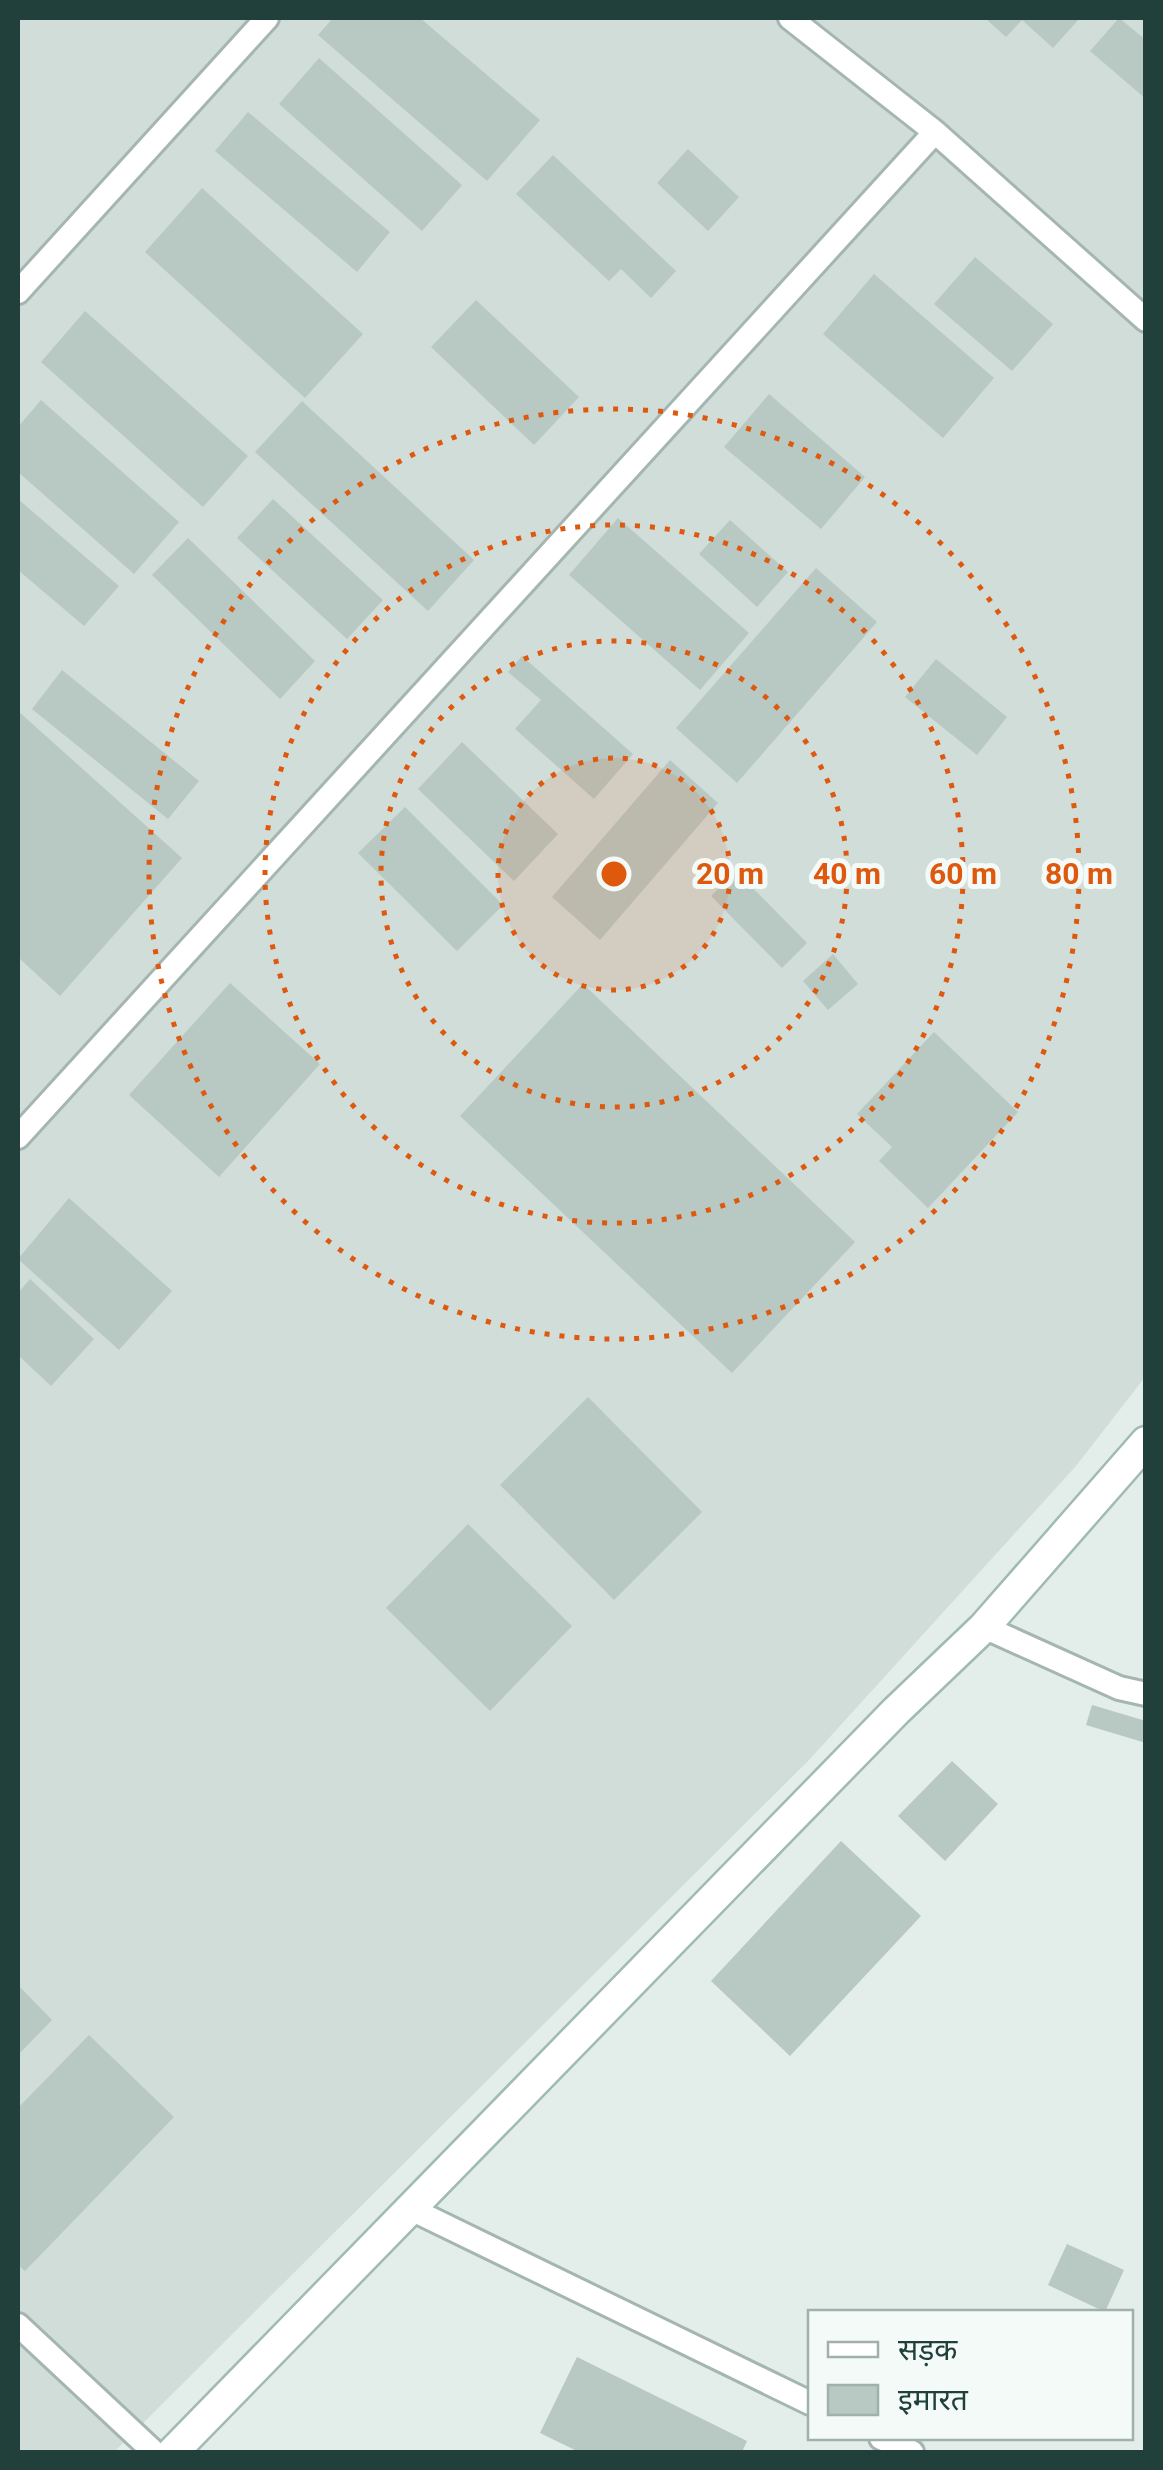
<svg xmlns="http://www.w3.org/2000/svg" width="1163" height="2470" font-family="Roboto,'Noto Sans Devanagari',sans-serif">
	<style>
		.built { fill: #d1ddd9 }
		.building { fill: #b8c8c3 }
		.lines { fill: none; stroke-linecap: round; stroke-linejoin: round }
		.lane-casing { stroke: #a5b6b2; stroke-width: 28 }
		.secondary-casing { stroke: #a0bab4; stroke-width: 35 }
		.lane { stroke: #fff; stroke-width: 22 }
		.secondary { stroke: #fff; stroke-width: 30 }
		.ring { fill: none; stroke: #de580e; stroke-width: 5; stroke-dasharray: 5 10 }
		.centre { fill: #de580e; stroke: #f4faf7; stroke-width: 5 }
		.ring-label { font-size: 30px; text-anchor: middle; font-weight: bold; fill: #de580e; stroke: #f4faf7; stroke-width: 10; stroke-linejoin: round; paint-order: stroke }
	</style>
	<rect width="100%" height="100%" fill="#e3edea"/>
	<path class="built" d="M 18,18 L 1146,18 L 1145,1377 L 1076,1466 L 809,1760 L 114,2452 L 18,2452 Z"/>
	<path class="building" d="M 333,18 L 420,18 L 540,120 L 487,181 L 318,35 Z
		M 985,18 L 1080,18 L 1053,48 L 1022,20 L 1006,37 Z
		M 1119,18 L 1146,40 L 1146,99 L 1090,51 Z
		M 319,58 L 462,185 L 422,231 L 279,104 Z
		M 248,112 L 390,232 L 357,272 L 215,151 Z
		M 688,149 L 739,197 L 708,231 L 657,183 Z
		M 553,155 L 676,271 L 651,298 L 621,269 L 609,281 L 516,194 Z
		M 202,188 L 363,334 L 305,398 L 145,252 Z
		M 975,257 L 1053,324 L 1012,371 L 934,304 Z
		M 874,274 L 994,378 L 943,438 L 823,334 Z
		M 476,300 L 579,397 L 534,445 L 431,347 Z
		M 85,311 L 248,456 L 203,507 L 41,362 Z
		M 769,394 L 865,477 L 821,529 L 724,447 Z
		M 41,400 L 179,522 L 134,574 L 18,472 L 18,427 Z
		M 302,401 L 474,560 L 428,611 L 255,452 Z
		M 18,499 L 119,586 L 84,626 L 18,570 Z
		M 273,499 L 383,600 L 347,639 L 237,538 Z
		M 618,518 L 749,633 L 700,690 L 569,575 Z
		M 730,520 L 788,572 L 757,607 L 699,554 Z
		M 188,538 L 315,661 L 280,699 L 152,575 Z
		M 816,568 L 877,622 L 737,783 L 676,728 Z
		M 522,656 L 633,754 L 594,799 L 515,729 L 541,700 L 508,672 Z
		M 936,659 L 1007,717 L 977,755 L 905,697 Z
		M 62,670 L 199,781 L 168,819 L 32,709 Z
		M 18,711 L 182,858 L 60,996 L 18,957 Z
		M 462,742 L 558,834 L 514,881 L 418,789 Z
		M 670,760 L 718,803 L 600,940 L 552,897 Z
		M 405,807 L 503,905 L 457,951 L 358,853 Z
		M 736,871 L 807,943 L 782,968 L 711,896 Z
		M 833,954 L 858,984 L 828,1010 L 803,981 Z
		M 230,983 L 320,1064 L 219,1177 L 129,1095 Z
		M 583,984 L 855,1242 L 732,1373 L 460,1116 Z
		M 934,1032 L 1018,1112 L 928,1208 L 879,1161 L 892,1147 L 857,1114 Z
		M 69,1198 L 172,1291 L 119,1350 L 18,1259 Z
		M 30,1279 L 94,1339 L 51,1386 L 18,1355 L 18,1293 Z
		M 588,1397 L 702,1512 L 614,1600 L 500,1485 Z
		M 468,1524 L 572,1626 L 490,1711 L 386,1608 Z
		M 1092,1705 L 1146,1721 L 1146,1743 L 1086,1725 Z
		M 952,1761 L 998,1804 L 945,1861 L 898,1816 Z
		M 841,1841 L 921,1916 L 790,2056 L 711,1981 Z
		M 18,1985 L 52,2020 L 18,2055 Z
		M 89,2035 L 174,2117 L 25,2271 L 18,2265 L 18,2108 Z
		M 1067,2244 L 1124,2270 L 1105,2312 L 1048,2285 Z
		M 577,2357 L 747,2441 L 742,2452 L 579,2452 L 540,2433 Z"/>
	<g class="lines">
		<g class="lane-casing">
			<path id="lane" d="M 790,18 L 935,132 L 1146,320
				M 18,292 L 267,18
				M 18,1137 L 935,132
				M 984,1627 L 1119,1688 L 1146,1694
				M 411,2209 L 810,2403
				M 18,2325 L 154,2452
				M 881,2438 L 912,2452"/>
		</g>
		<g class="secondary-casing">
			<path id="secondary" d="M 173,2452 L 896,1711 L 984,1627 L 1146,1442"/>
		</g>
		<use href="#lane" class="lane"/>
		<use href="#secondary" class="secondary"/>
	</g>
	<circle cx="614" cy="874" r="116" fill="#de580e" fill-opacity=".12"/>
	<g class="ring">
		<circle cx="614" cy="874" r="116"/>
		<circle cx="614" cy="874" r="233"/>
		<circle cx="614" cy="874" r="349"/>
		<circle cx="614" cy="874" r="465"/>
	</g>
	<circle cx="614" cy="874" r="15" class="centre"/>
	<g class="ring-label">
		<text x="730" y="884">20 m</text>
		<text x="847" y="884">40 m</text>
		<text x="963" y="884">60 m</text>
		<text x="1079" y="884">80 m</text>
	</g>
	<rect width="1163" height="2470" fill="none" stroke="#21403b" stroke-width="40"/>
	<rect x="808" y="2310" width="325" height="130" fill="#f4faf7" stroke="#a0b0ac" stroke-width="2.5"/>
	<rect x="828" y="2342" width="50" height="15" fill="#ffffff" stroke="#a0b0ac" stroke-width="2.5"/>
	<text x="898" y="2360" font-size="30" fill="#21403b">सड़क</text>
	<rect x="828" y="2385" width="50" height="30" fill="#b8c8c3" stroke="#a0b0ac" stroke-width="2.5"/>
	<text x="898" y="2410" font-size="30" fill="#21403b">इमारत</text>
</svg>
